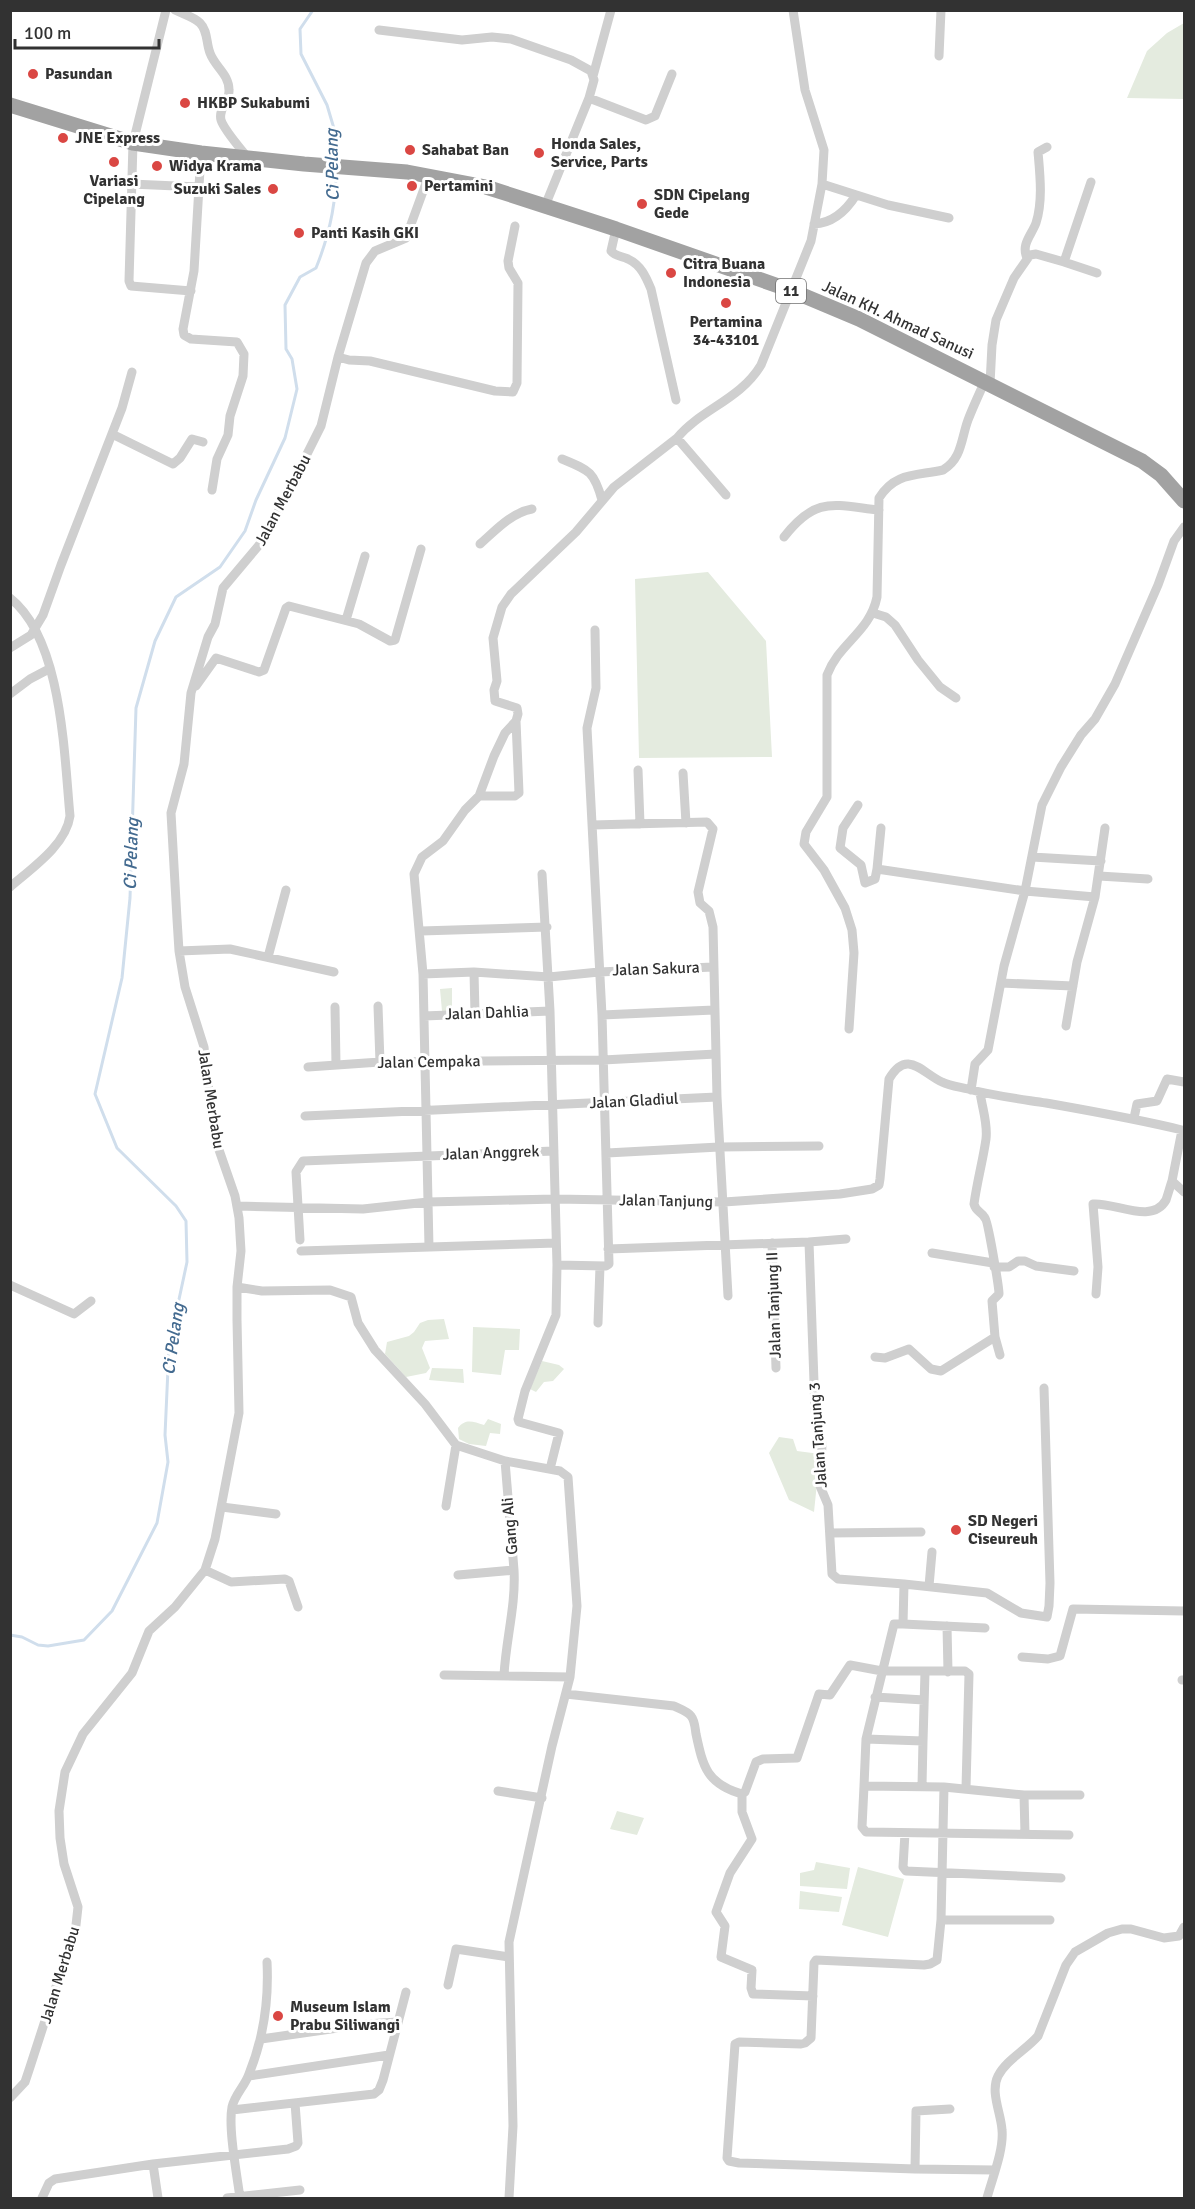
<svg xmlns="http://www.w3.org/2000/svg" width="1195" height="2209" font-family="Signika,sans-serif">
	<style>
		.green { fill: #e4ebdf }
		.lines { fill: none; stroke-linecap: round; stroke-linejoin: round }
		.stream { stroke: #d0deec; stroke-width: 3 }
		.minor { stroke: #cfcfcf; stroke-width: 9 }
		.trunk { stroke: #a2a2a2; stroke-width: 15 }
		.poi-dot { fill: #da4743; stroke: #fff; stroke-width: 2 }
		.labels { text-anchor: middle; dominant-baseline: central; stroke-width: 6; stroke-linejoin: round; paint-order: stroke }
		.shield { fill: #fff; stroke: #707070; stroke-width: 1.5 }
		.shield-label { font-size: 15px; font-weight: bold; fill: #323232 }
		.poi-label { font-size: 16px; font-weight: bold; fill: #323232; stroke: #fff; text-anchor: start }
		.street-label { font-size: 16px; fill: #323232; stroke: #fff }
		.water-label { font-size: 18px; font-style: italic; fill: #446b90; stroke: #fff }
	</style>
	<rect width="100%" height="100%" fill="#fff"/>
	<path class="green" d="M 1184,23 L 1184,99 L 1127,98 L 1147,51 L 1167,33 Z
		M 708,572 L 766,641 L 772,757 L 639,758 L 635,579 Z
		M 452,988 L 452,1011 L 442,1011 L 440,989 Z
		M 444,1319 L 449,1339 L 425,1341 L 422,1348 L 430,1368 L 426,1373 L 406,1377 L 385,1354 L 387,1342 L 409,1336 L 414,1332 L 420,1323 L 428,1320 Z
		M 473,1327 L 520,1329 L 519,1350 L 505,1350 L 501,1375 L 472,1372 Z
		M 542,1361 L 559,1365 L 564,1369 L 553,1381 L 544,1382 L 536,1392 L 530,1389 Z
		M 432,1368 L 463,1369 L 464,1383 L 429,1380 Z
		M 488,1419 L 501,1424 L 500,1434 L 490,1433 L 486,1446 L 469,1444 L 459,1439 L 458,1428 C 466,1418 473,1422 484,1425 Z
		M 779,1437 L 793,1439 L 797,1451 L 820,1454 L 814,1512 L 789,1500 L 769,1453 Z
		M 617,1811 L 644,1818 L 637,1835 L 610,1829 Z
		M 816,1862 L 850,1868 L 847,1889 L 800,1886 L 800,1873 L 814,1870 Z
		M 858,1867 L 904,1879 L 888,1937 L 842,1925 Z
		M 800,1891 L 842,1897 L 839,1912 L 799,1909 Z"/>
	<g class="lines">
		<path class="stream" d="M 313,10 L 300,29 L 301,54 L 327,105 L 335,132 L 336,162
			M 10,1635 L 22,1637 L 38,1645 L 48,1646 L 84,1640 L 112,1611 L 157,1523 L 168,1462 L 165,1435 L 169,1346 L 187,1262 L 186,1221 L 176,1206 L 117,1148 L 95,1094 L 122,978 L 130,898 L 136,708 L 155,641 L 176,597 L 220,567 L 245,531 L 256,500 L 285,438 L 297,389 L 292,359 L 286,349 L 285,305 L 300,277 L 316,268 C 329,236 336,206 336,172"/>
		<path class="minor" d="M 166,10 L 133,143 L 129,281 L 131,286 L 191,291
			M 175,10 C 183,14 194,17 200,23 C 208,31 206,43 210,53 C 215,67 229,74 229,90 C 230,101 218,108 221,120 C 224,130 241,149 248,158
			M 379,30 L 462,40 L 492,37 L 511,39 L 571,60 L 591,71 L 594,80 L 589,98 L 545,206
			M 939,56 L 941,10
			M 593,76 L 611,10
			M 589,98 L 646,120 L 655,116 L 672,74
			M 201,153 L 194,271 L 183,329 L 184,335 L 191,339 L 237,342 L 244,354 L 243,376 L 230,416 L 228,435 L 217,459 L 212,490
			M 131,184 L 199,187
			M 822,184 L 888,205 L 949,218
			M 814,224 C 833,223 846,211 856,195
			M 616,229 L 611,251 C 615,256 621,256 628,259 C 641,265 646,277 651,289 L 676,400
			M 1027,258 C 1021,244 1031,236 1036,223 C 1043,201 1040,175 1038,152 L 1047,147
			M 1064,262 L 1097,273
			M 338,357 L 349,360 L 370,361 L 495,391 L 513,392 L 517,383 L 518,283 L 509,268 L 508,261 L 515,226
			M 990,384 L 992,345 L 996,320 L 1014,278 L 1030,255 L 1036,254 L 1064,262 L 1091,182
			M 112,434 L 173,464 L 180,458 L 192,439 L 203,442
			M 677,438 L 726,495
			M 562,459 C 589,470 594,471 602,500
			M 784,537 C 816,496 833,505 879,510
			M 480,544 C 496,530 511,513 532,509
			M 10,598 C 62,639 64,753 70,816 C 66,845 32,868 10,887
			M 873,613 L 886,617 L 895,625 L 918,660 L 940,687 L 956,698
			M 346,620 L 365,556
			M 10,648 L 31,635 L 43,615 L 61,565 L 122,408 L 132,372
			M 196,686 L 216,658 L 259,672 L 264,670 L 286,608 L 289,606 L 359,624 L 390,641 L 395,640 L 421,549
			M 10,694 L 30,679 L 49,669
			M 638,770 L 640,824
			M 683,773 L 686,823
			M 479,796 L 515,796 L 519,793 L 516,721
			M 858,805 L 843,828 L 840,848 L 861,865 L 865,883 L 875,879 L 877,869
			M 592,825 L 707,822 L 713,829 L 698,892 L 700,903 L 709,911 L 713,927 L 717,1097 L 728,1296
			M 881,828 L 877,869 L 1025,891 L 1095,897
			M 1032,857 L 1101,861
			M 542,874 L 550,1011 L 557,1265 L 556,1315 L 525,1391 L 518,1419 L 519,1422 L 559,1433 L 550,1469
			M 1099,876 L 1148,879
			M 421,931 L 547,927
			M 179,951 L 230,949 L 334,972
			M 268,957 L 286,890
			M 474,972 L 475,1014
			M 423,974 L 474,972 L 549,977 L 599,972 L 713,967
			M 1001,983 L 1073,986
			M 378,1006 L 380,1062
			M 335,1007 L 336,1065
			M 602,1015 L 714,1010
			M 424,1016 L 550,1011
			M 1066,1026 L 1077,962 L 1095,897 L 1105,828
			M 849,1029 L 854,953 L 852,930 L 845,908 L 824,870 L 804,844 L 806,832 L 827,797 L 827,675 C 839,643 870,632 877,597 L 879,498 C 895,472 916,476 943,470 C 962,459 961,439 968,420 C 973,407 979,394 985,381
			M 308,1067 L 380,1062 L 603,1060 L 716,1054
			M 971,1090 L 975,1064 L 988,1050 L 1004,966 L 1025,891 L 1042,805 L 1061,767 L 1081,735 L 1095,719 L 1115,684 L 1158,585 L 1174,541 L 1184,527
			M 980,1092 C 982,1108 988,1123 986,1139 C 983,1160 977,1182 974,1204 C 976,1212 981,1211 985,1218 C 988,1221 999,1287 999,1294 L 992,1301 L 995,1337 L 1000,1355
			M 305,1116 L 717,1097
			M 1134,1118 L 1137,1104 L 1157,1101 L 1167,1079 L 1184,1082
			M 607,1153 L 719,1147 L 819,1146
			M 238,1206 L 363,1209 L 428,1202 L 556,1199 L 724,1202 L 840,1194 L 872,1189 L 879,1185 L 880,1179 L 889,1079 C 907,1048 922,1073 942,1082 C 950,1086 960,1087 968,1089 C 994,1096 1020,1099 1046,1103 C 1091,1111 1137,1119 1182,1130 L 1172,1181 L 1184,1192
			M 300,1240 L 296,1172 L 303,1161 L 554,1151
			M 809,1242 L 846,1239
			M 772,1243 L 776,1368
			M 429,1247 L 423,974 L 414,874 L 422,857 L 443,841 L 465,810 L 479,796 L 494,756 L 505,733 L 516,721 L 518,714 L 517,708 L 495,701 L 494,690 L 497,681 L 493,638 L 502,607 L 511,594 L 576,532 L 614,487 L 677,438 C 701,409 740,400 761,365 L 811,241 L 822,184 L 824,150 L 805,90 L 793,10
			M 608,1249 L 809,1242 L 815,1410 L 822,1444 L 820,1486 L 828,1505 L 832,1574 L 838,1579 L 904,1584 L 903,1624 L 894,1624 L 866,1739 L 864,1786 L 944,1787 L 1024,1795 L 1080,1795
			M 301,1251 L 556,1243
			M 932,1253 L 993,1263
			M 557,1265 L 606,1266 L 609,1264 L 602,1015 L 587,728 L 596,688 L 595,630
			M 994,1267 L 1009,1267 L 1018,1261 L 1025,1261 L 1036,1266 L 1074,1271
			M 10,1285 L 74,1314 L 91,1301
			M 237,1287 L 262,1291 L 330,1290 L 351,1297 L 358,1323 L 375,1350 L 425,1404 L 456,1445 L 505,1461 L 560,1471 L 568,1477 L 577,1606 L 570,1677 L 552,1746 L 509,1942 L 513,2126 L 509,2198
			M 1096,1294 L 1098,1267 L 1093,1204 C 1115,1202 1152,1225 1166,1200 C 1168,1194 1170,1187 1172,1181
			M 598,1323 L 600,1266
			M 875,1357 L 885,1358 L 909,1349 L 931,1369 L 941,1371 L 995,1337
			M 446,1506 L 456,1445
			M 222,1507 L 276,1514
			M 830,1533 L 921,1532
			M 205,1570 L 231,1582 L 285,1579 L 289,1581 L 298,1607
			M 458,1575 L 514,1570 L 505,1461
			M 904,1584 L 987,1593 L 1021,1613 L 1047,1617 L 1049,1606 L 1050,1583 L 1044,1388
			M 929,1586 L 932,1552
			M 903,1624 L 985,1628
			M 947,1626 L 948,1672
			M 1022,1657 L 1048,1659 L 1060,1656 L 1073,1609 L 1184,1611
			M 444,1675 L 570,1677
			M 504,1675 C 506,1639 516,1605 514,1570
			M 1182,1680 L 1184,1680
			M 566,1694 L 674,1706 C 680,1709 687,1711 691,1716 C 695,1721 695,1728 696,1734 C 703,1767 707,1784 742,1794
			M 875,1697 L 924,1700
			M 866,1739 L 923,1741 L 922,1786
			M 923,1741 L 925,1672
			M 864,1786 L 862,1827 L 866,1832 L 1069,1835
			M 944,1787 L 941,1920 L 937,1960 L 930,1964 L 924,1965 L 816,1960 L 814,1963 L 811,2038 L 805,2043 L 801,2044 L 739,2042 L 735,2044 L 727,2158 L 729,2161 L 739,2163 L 915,2169 L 995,2170
			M 498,1791 L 542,1798
			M 1024,1795 L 1025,1834
			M 905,1833 L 903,1867 L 906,1871 L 1061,1878
			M 941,1920 L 1050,1920
			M 448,1985 L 456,1949 L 509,1957
			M 813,1996 L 753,1994 L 751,1988 L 752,1970 L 721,1957 L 725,1926 L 716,1912 L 730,1873 L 752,1839 L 742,1812 L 742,1794 L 745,1792 L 756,1762 L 763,1759 L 797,1758 L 819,1694 L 830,1695 L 850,1665 L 882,1671 L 965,1671 L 969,1674 L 966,1788
			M 261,2039 L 366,2024 L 398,2022
			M 249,2076 L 389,2055
			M 10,2098 L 25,2082 L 30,2067 L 76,1925 L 78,1907 L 64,1864 L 60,1838 L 59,1811 L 65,1772 L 83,1734 L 132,1673 L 149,1631 L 175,1607 L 205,1570 L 215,1539 L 239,1413 L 237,1320 L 237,1287 L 241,1251 L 239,1218 L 235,1196 L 218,1147 L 211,1109 L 204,1047 L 185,987 L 179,951 L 177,919 L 171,813 L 184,764 L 191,693 L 208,637 L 215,624 L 223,588 L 265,538 L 321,426 L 338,357 L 366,263 L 375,251 L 406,238 L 429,175
			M 232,2110 L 374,2094 L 379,2090 L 383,2080 L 406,1992
			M 153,2164 L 158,2198
			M 915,2169 L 916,2111 L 950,2109
			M 42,2198 L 49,2183 L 55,2179 L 153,2164 L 288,2149 L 296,2146 L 298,2143 L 295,2103
			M 227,2198 L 300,2190
			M 240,2198 C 237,2175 228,2128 232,2107 C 235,2094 245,2086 249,2074 C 264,2037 269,2002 267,1962
			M 987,2198 C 992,2179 1004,2150 1002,2130 C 1001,2113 990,2092 998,2076 C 1006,2060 1026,2050 1038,2036 L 1066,1965 L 1075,1952 L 1108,1933 L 1122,1929 L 1131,1929 L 1164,1938 L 1179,1936 L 1184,1927"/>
		<path class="trunk" d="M 10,105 L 133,143 L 201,153 L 304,164 L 407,172 L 486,187 L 545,206 L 616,229 L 790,290 L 859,319 L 1142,461 L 1161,475 L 1184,501"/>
	</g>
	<g class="poi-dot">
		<circle cx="33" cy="74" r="6"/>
		<circle cx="185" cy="103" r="6"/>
		<circle cx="63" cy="138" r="6"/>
		<circle cx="410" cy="150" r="6"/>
		<circle cx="539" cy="153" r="6"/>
		<circle cx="114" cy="162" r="6"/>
		<circle cx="157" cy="166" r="6"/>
		<circle cx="412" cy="186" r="6"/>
		<circle cx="273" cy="189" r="6"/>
		<circle cx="642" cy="204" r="6"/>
		<circle cx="299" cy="233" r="6"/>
		<circle cx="671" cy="273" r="6"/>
		<circle cx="726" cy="303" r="6"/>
		<circle cx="956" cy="1530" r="6"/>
		<circle cx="278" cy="2016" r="6"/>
	</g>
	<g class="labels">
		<rect class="shield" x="776" y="279" width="30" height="24" rx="4.5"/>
		<g class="shield-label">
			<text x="791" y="291">11</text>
		</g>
		<g class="poi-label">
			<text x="45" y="74">Pasundan</text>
			<text x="197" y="103">HKBP Sukabumi</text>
			<text x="75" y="138">JNE Express</text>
			<text x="551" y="144">Honda Sales,<tspan x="551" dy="18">Service, Parts</tspan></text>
			<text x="422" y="150">Sahabat Ban</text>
			<text x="169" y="166">Widya Krama</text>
			<text x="114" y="181" text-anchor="middle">Variasi<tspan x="114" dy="18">Cipelang</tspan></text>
			<text x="424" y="186">Pertamini</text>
			<text x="261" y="189" text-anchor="end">Suzuki Sales</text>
			<text x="654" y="195">SDN Cipelang<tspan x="654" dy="18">Gede</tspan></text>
			<text x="311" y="233">Panti Kasih GKI</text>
			<text x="683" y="264">Citra Buana<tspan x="683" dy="18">Indonesia</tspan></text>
			<text x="726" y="322" text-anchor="middle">Pertamina<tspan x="726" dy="18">34-43101</tspan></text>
			<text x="968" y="1521">SD Negeri<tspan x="968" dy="18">Ciseureuh</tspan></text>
			<text x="290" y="2007">Museum Islam<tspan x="290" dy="18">Prabu Siliwangi</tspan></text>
		</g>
		<g class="street-label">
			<text transform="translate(898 320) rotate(25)">Jalan KH. Ahmad Sanusi</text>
			<text transform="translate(283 500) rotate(-62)">Jalan Merbabu</text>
			<text transform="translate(656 969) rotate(-2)">Jalan Sakura</text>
			<text transform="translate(487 1013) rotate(-2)">Jalan Dahlia</text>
			<text transform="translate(429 1062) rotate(-1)">Jalan Cempaka</text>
			<text transform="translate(211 1099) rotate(81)">Jalan Merbabu</text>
			<text transform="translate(634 1101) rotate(-3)">Jalan Gladiul</text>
			<text transform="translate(491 1153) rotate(-2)">Jalan Anggrek</text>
			<text transform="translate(666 1201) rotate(1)">Jalan Tanjung</text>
			<text transform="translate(774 1305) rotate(-92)">Jalan Tanjung II</text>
			<text transform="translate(818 1435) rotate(-94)">Jalan Tanjung 3</text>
			<text transform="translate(510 1526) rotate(-95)">Gang Ali</text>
			<text transform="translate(60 1975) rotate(-73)">Jalan Merbabu</text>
		</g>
		<g class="water-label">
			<text transform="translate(332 165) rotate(-91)">Ci Pelang</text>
			<text transform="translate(131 854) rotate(-88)">Ci Pelang</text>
			<text transform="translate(173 1339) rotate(-82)">Ci Pelang</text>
		</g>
	</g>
	<rect width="1195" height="2209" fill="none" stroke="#323232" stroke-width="24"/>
	<path d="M15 39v9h144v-9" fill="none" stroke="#323232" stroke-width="3"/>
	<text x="24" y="39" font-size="18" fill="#323232" stroke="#ffffff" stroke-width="4.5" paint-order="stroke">100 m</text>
</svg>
